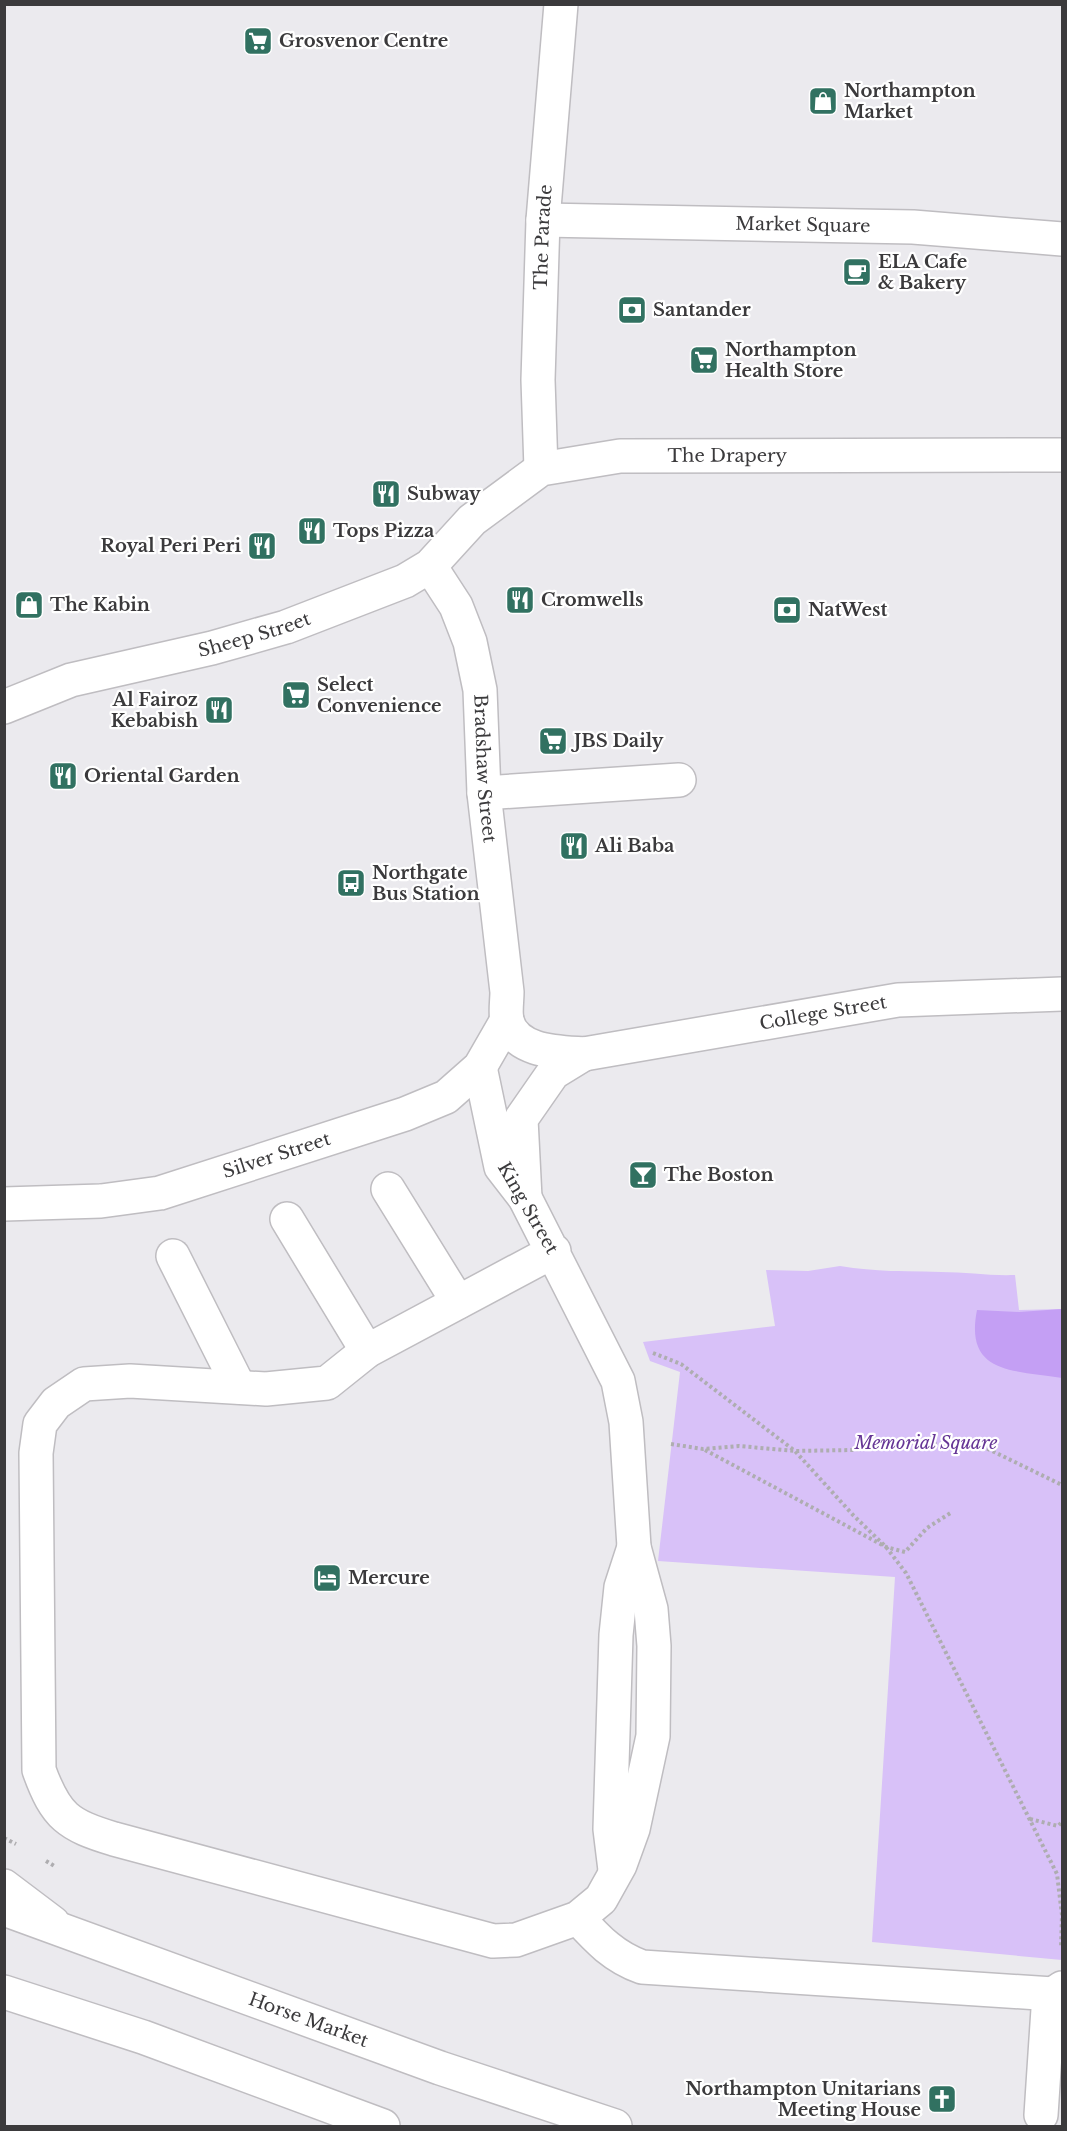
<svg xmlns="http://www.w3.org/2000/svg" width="1067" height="2131" font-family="'Libre Baskerville',serif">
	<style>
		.green { fill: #d8c1f8 }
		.forest { fill: #c49ff4 }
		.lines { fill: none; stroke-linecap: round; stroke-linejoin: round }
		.minor-casing { stroke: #bfbdc1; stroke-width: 36 }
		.highway-casing { stroke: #bfbdc1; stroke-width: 36 }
		.path { stroke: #aeadb0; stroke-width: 4; stroke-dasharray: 3 3; stroke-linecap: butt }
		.minor { stroke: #fff; stroke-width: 33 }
		.highway { stroke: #fff; stroke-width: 33 }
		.labels { text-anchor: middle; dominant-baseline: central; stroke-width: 4.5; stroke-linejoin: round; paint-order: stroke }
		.poi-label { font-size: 18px; font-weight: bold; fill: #3b3a3c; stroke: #fff; text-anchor: start }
		.street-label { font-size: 18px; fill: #3b3a3c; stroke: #fff }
		.park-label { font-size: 18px; font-style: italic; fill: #653595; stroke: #fff }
	</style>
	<rect width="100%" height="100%" fill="#ebeaee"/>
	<path class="green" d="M 840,1266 C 876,1272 906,1271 941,1272 C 966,1272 990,1276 1015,1275 L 1019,1310 L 1062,1309 L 1062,1960 L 872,1942 L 895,1577 L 658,1561 L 680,1372 L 650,1361 L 643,1342 L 775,1326 L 766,1270 L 808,1271 Z"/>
	<path class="forest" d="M 1062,1309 L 1062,1378 C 1015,1370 964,1375 977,1310 L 1019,1312 Z"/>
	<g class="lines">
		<g class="minor-casing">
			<g id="minor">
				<path id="s1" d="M 543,220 L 913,227 L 1062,239"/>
				<path id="s2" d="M 541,469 L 538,380 L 543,220 L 561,4"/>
				<path id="s3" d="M 430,566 L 456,606 L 470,642 L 480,690 L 484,793 L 507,992 C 507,1001 505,1012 507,1021 C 516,1052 557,1052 584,1054 L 898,1000 L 1062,994"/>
				<path id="s4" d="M 4,707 L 71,680 L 212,648 L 286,627 L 405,581 L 430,566 L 472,520 L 541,469 L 620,456 L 1062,455"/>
				<path d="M 484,793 L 679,780"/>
				<path d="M 480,1067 L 501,1167 L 525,1198 L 618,1381 L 626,1422 L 634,1547 L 651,1609 L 654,1646 L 653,1736 L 633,1829 L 620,1865 L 601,1899 L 578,1918 L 516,1940 L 493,1941 L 114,1839 C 68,1825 56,1817 39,1770 L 36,1453 L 40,1424 L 56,1403 L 84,1384 L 130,1381 L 266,1389 L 327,1383 L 367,1351 L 554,1251"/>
				<path d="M 388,1189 L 458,1302"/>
				<path d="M 525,1198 L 521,1119 L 553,1073 L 584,1054"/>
				<path id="s5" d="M 4,1204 L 101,1201 L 160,1193 L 405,1114 L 446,1097 L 480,1067 L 507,1020"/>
				<path d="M 287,1219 L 367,1351"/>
				<path d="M 173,1256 L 239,1387"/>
				<path d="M 615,1870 L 610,1829 L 616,1635 L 621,1587 L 634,1547"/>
				<path d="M 4,1886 L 53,1923"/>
				<path d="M 578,1918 C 598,1940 614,1957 642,1967 L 1053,1994"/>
				<path d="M 1041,2115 L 1048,2009 L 1053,1994 L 1062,1988"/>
			</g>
		</g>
		<g class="highway-casing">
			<g id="highway">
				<path id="s6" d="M 4,1909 L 440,2068 L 615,2126"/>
				<path d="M 4,1992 L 143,2037 L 383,2126"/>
			</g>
		</g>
		<path class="path" d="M 653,1353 L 681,1364 L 795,1451 L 853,1515 L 886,1547 L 906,1573 L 1057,1874 L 1062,1915 L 1061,1947
			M 671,1444 L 703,1449 L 739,1446 L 795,1451 L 852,1450 L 906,1442 L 986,1448 L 1062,1485
			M 705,1450 L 886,1547 L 905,1552 L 927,1528 L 952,1512
			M 1030,1819 L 1058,1826 L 1062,1822
			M 4,1838 L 16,1844
			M 46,1861 L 56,1867"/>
		<use href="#minor" class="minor"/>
		<use href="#highway" class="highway"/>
	</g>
	<defs>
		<g id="supermarket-square" transform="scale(1.5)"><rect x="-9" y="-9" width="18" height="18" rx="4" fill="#317161" stroke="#fff"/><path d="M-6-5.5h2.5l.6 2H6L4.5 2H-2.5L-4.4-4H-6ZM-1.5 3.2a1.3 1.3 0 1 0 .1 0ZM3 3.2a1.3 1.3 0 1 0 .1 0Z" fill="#fff"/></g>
		<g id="shop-square" transform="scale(1.5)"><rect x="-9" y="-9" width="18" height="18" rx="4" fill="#317161" stroke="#fff"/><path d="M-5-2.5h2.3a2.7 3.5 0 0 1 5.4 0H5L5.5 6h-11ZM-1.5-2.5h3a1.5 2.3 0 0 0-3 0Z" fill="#fff"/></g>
		<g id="cafe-square" transform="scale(1.5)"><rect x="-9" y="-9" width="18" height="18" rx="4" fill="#317161" stroke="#fff"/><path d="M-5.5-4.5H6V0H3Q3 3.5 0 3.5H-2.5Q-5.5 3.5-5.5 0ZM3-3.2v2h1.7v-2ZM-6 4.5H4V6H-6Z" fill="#fff"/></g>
		<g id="bank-square" transform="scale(1.5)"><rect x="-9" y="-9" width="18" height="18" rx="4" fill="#317161" stroke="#fff"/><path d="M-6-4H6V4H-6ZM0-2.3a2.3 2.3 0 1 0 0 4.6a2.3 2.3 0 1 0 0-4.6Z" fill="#fff"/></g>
		<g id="restaurant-square" transform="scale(1.5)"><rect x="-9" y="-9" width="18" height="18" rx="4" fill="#317161" stroke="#fff"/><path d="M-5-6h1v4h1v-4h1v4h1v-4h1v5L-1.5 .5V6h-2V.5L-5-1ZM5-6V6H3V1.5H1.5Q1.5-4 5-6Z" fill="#fff"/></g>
		<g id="bus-square" transform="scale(1.5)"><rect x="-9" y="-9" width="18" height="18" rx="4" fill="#317161" stroke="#fff"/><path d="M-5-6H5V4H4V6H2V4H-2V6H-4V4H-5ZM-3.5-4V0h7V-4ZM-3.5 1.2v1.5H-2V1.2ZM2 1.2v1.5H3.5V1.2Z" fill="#fff"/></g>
		<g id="bar-square" transform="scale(1.5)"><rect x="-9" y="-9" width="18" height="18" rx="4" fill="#317161" stroke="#fff"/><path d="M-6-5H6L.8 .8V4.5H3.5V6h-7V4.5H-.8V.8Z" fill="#fff"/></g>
		<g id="hotel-square" transform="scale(1.5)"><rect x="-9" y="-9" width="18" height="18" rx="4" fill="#317161" stroke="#fff"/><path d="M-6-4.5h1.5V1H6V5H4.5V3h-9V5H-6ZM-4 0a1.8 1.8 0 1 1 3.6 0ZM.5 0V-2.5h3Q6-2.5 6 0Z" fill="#fff"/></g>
		<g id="church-square" transform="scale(1.5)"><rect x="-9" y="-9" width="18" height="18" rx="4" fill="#317161" stroke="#fff"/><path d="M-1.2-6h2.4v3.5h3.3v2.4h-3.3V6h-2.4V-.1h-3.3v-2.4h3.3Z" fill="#fff"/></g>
	</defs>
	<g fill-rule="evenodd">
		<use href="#supermarket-square" x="258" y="41"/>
		<use href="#shop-square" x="823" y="101"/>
		<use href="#cafe-square" x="857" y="272"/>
		<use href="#bank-square" x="632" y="310"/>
		<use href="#supermarket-square" x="704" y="360"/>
		<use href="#restaurant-square" x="386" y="494"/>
		<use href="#restaurant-square" x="312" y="531"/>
		<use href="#restaurant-square" x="262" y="546"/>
		<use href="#restaurant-square" x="520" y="600"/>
		<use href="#shop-square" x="29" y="605"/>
		<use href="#bank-square" x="787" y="610"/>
		<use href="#supermarket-square" x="296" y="695"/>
		<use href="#restaurant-square" x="219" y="710"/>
		<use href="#supermarket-square" x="553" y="741"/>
		<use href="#restaurant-square" x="63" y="776"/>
		<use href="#restaurant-square" x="574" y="846"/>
		<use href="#bus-square" x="351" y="883"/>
		<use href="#bar-square" x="643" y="1175"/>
		<use href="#hotel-square" x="327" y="1578"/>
		<use href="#church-square" x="942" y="2099"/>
	</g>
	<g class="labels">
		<g class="poi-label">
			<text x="279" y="41">Grosvenor Centre</text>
			<text x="844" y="91">Northampton<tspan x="844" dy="21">Market</tspan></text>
			<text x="878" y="262">ELA Cafe<tspan x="878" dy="21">&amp; Bakery</tspan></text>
			<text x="653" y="310">Santander</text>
			<text x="725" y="350">Northampton<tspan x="725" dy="21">Health Store</tspan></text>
			<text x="407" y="494">Subway</text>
			<text x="333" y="531">Tops Pizza</text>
			<text x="241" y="546" text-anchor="end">Royal Peri Peri</text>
			<text x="541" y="600">Cromwells</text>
			<text x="50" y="605">The Kabin</text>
			<text x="808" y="610">NatWest</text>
			<text x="317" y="685">Select<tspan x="317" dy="21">Convenience</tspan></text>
			<text x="198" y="700" text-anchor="end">Al Fairoz<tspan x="198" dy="21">Kebabish</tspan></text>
			<text x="574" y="741">JBS Daily</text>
			<text x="84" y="776">Oriental Garden</text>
			<text x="595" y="846">Ali Baba</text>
			<text x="372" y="873">Northgate<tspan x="372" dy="21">Bus Station</tspan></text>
			<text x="664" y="1175">The Boston</text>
			<text x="348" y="1578">Mercure</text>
			<text x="921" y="2089" text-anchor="end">Northampton Unitarians<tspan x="921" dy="21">Meeting House</tspan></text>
		</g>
		<g class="street-label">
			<text stroke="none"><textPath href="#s1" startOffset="260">Market Square</textPath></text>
			<text stroke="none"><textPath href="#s2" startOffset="232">The Parade</textPath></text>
			<text stroke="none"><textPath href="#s4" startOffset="786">The Drapery</textPath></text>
			<text stroke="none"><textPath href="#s4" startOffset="261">Sheep Street</textPath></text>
			<text stroke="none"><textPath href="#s3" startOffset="214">Bradshaw Street</textPath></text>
			<text stroke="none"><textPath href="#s3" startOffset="800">College Street</textPath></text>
			<text stroke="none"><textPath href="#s5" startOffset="279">Silver Street</textPath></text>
			<text transform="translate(528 1208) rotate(60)">King Street</text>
			<text stroke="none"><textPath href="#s6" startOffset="324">Horse Market</textPath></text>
		</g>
		<g class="park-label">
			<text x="926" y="1443">Memorial Square</text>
		</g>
	</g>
	<rect width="1067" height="2131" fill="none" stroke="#3b3a3c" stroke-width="12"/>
</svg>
